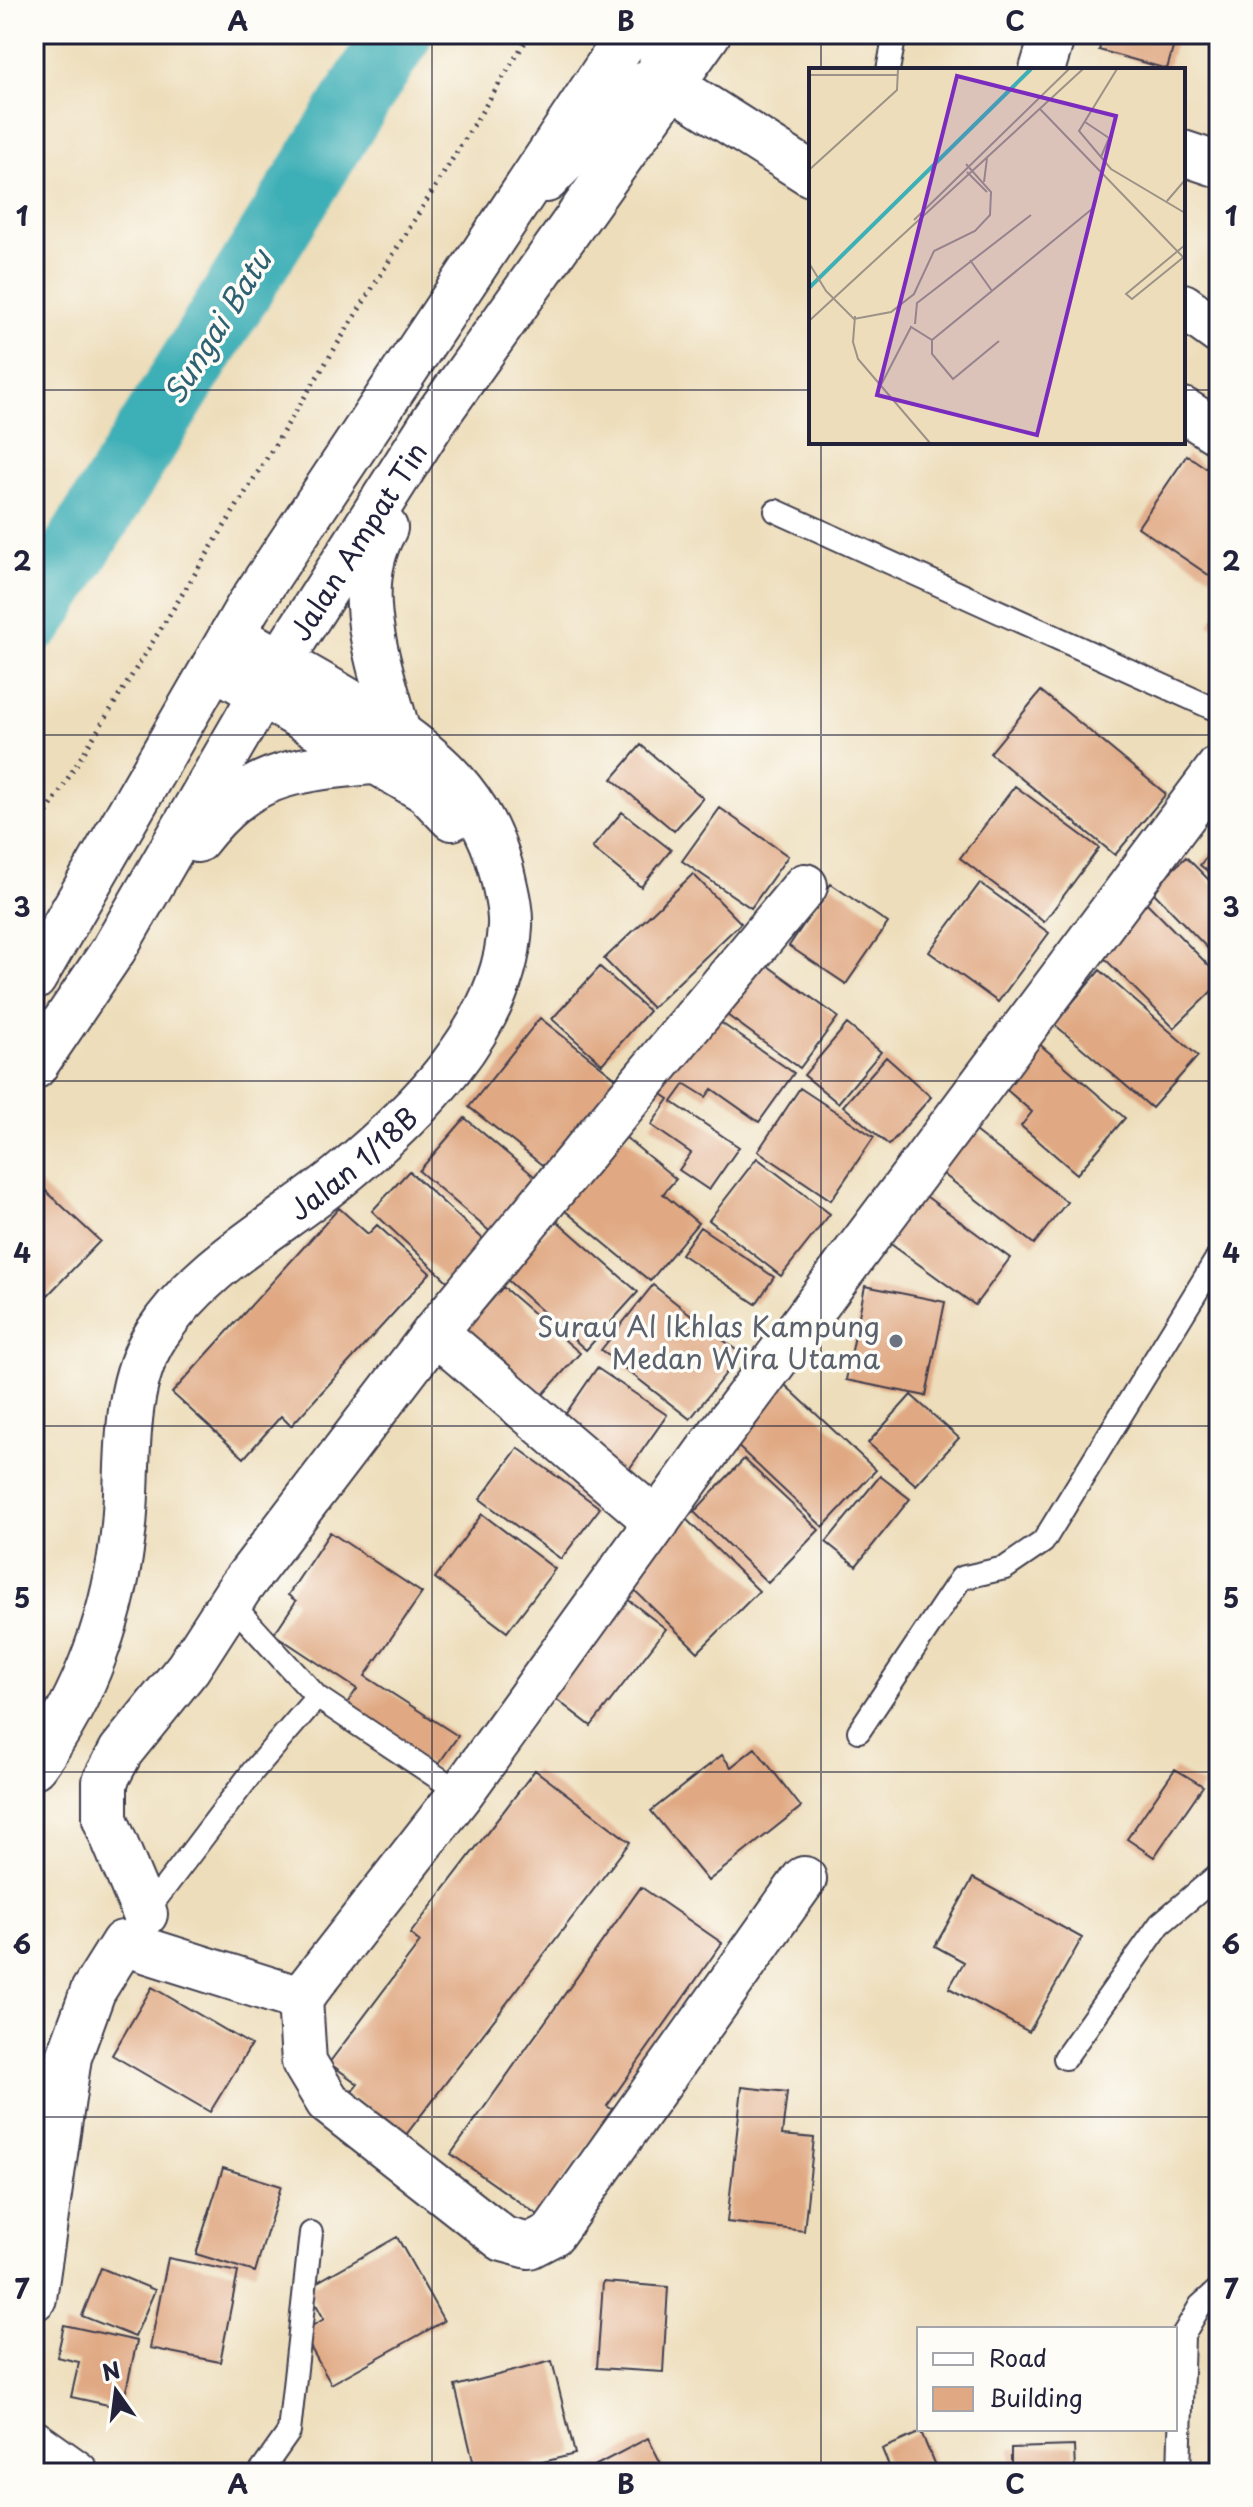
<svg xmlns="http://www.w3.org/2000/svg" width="1253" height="2507" font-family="'Playpen Sans',sans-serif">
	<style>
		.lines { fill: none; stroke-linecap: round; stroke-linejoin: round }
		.river { stroke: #3dafb6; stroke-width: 68 }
		.building { fill: #e0a983 }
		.service-casing { stroke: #403e4e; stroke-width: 26 }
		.minor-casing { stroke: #403e4e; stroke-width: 48 }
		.tertiary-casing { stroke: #403e4e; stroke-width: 48 }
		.path { stroke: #403e4e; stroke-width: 5; stroke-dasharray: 2 6; stroke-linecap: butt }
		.service { stroke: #fff; stroke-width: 22 }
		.minor { stroke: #fff; stroke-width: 44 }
		.tertiary { stroke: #fff; stroke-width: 44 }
		.grid { fill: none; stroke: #22223b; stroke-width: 2; stroke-opacity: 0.55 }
		.worship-dot { fill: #6b7280; stroke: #fdfcf7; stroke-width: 3 }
		.labels { text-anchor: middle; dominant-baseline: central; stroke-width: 7; stroke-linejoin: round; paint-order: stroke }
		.street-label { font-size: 28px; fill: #22223b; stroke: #fdfcf7 }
		.worship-label { font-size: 28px; fill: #5b616d; stroke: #fdfcf7; text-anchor: end }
		.water-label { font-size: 30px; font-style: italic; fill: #2e6172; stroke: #fdfcf7 }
		.inset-river { fill: none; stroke: #3dafb6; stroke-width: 4 }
		.inset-road { fill: none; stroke: #9c9287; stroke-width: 2 }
		.view { fill: #7b2cbf; fill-opacity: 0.15; stroke: #7b2cbf; stroke-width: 4 }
		.inset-edge { fill: none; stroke: #22223b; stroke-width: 4 }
		.neatline { fill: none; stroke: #22223b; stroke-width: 3 }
		.grid-label { font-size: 26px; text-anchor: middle; font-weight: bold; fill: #22223b }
	</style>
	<rect width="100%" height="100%" fill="#fdfcf7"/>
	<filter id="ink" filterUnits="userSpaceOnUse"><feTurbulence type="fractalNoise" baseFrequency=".0125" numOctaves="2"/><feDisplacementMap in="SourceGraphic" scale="16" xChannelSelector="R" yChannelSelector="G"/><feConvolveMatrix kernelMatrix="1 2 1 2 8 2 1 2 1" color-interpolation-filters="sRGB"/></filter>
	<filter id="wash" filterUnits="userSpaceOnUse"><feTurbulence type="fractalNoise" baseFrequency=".006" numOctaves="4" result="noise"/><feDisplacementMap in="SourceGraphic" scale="32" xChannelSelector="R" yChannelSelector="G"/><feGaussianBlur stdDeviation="1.8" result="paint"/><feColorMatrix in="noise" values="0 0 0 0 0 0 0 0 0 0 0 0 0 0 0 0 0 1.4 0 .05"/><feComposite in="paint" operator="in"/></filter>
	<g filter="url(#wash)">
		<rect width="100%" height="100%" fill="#edddba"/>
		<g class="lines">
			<path class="river" d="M 34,618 L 398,34"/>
		</g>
		<g id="blocks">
			<path class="building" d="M 1104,34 L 1177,34 L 1167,69 L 1099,50 Z
				M 1195,34 L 1219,34 L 1219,42 L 1195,35 Z
				M 1218,53 L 1219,53 L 1219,84 L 1210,82 Z
				M 1187,455 L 1219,477 L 1219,582 L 1138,527 Z
				M 1219,608 L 1219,630 L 1209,624 Z
				M 1041,691 L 1166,794 L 1115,855 L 990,753 Z
				M 641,745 L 703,798 L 674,831 L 612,779 Z
				M 1015,786 L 1099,848 L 1044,922 L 960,858 Z
				M 720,808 L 788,856 L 751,908 L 682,861 Z
				M 622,812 L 671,850 L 641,887 L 592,848 Z
				M 1219,842 L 1219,880 L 1200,865 Z
				M 1186,857 L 1219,890 L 1219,960 L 1151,890 Z
				M 693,874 L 741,923 L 652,1008 L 604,959 Z
				M 980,883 L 1049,933 L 998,1002 L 929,952 Z
				M 831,884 L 888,923 L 846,984 L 789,946 Z
				M 1138,894 L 1219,976 L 1219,984 L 1174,1028 L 1098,952 Z
				M 753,955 L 838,1017 L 800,1068 L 716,1007 Z
				M 600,967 L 649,1011 L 602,1064 L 552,1019 Z
				M 1100,970 L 1198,1056 L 1152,1108 L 1054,1024 Z
				M 540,1018 L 617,1079 L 546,1168 L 469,1107 Z
				M 714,1018 L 794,1073 L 759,1122 L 712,1089 L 706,1097 L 685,1084 L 672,1102 L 739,1147 L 709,1190 L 679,1170 L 691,1153 L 651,1125 L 669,1099 L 650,1086 Z
				M 847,1024 L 881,1052 L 838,1103 L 804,1075 Z
				M 1037,1042 L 1125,1118 L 1077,1174 L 1021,1126 L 1032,1112 L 1000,1084 Z
				M 886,1057 L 931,1097 L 889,1145 L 843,1106 Z
				M 800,1088 L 874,1137 L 831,1200 L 758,1151 Z
				M 465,1118 L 540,1181 L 494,1235 L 419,1171 Z
				M 613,1127 L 676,1179 L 663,1194 L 698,1223 L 650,1281 L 552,1200 Z
				M 971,1128 L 1067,1202 L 1034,1244 L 938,1170 Z
				M 757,1158 L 830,1214 L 781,1276 L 709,1220 Z
				M 409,1171 L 495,1250 L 458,1291 L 372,1211 Z
				M 34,1180 L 100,1241 L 47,1296 L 34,1284 Z
				M 923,1194 L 1010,1258 L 975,1305 L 888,1242 Z
				M 339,1208 L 368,1234 L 377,1225 L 430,1273 L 291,1426 L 281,1416 L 244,1458 L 172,1393 Z
				M 556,1220 L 638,1292 L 586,1350 L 505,1278 Z
				M 700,1227 L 774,1277 L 756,1304 L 681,1254 Z
				M 653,1285 L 741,1354 L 690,1419 L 601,1350 Z
				M 865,1286 L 945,1302 L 926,1396 L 846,1380 Z
				M 503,1287 L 580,1353 L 531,1408 L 455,1342 Z
				M 597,1368 L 667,1415 L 625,1475 L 556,1428 Z
				M 784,1384 L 876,1470 L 823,1527 L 731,1440 Z
				M 911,1395 L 959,1438 L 916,1485 L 868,1443 Z
				M 518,1448 L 600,1508 L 561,1559 L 480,1499 Z
				M 744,1459 L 819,1530 L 768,1583 L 694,1512 Z
				M 880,1476 L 910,1499 L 856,1566 L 826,1542 Z
				M 482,1514 L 555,1569 L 507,1632 L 435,1578 Z
				M 681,1514 L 759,1591 L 698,1652 L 626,1582 Z
				M 330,1532 L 422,1593 L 365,1676 L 458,1736 L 435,1769 L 343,1709 L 357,1689 L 274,1634 L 296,1601 L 288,1595 Z
				M 622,1595 L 666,1629 L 591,1726 L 547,1692 Z
				M 755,1748 L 801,1807 L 708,1881 L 651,1811 L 722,1755 L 731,1767 Z
				M 1175,1769 L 1203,1786 L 1154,1857 L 1127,1839 Z
				M 535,1770 L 630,1842 L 405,2136 L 349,2095 L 358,2084 L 329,2063 L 420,1942 L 410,1934 Z
				M 973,1878 L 1082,1938 L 1029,2032 L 949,1988 L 964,1962 L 935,1946 Z
				M 641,1887 L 722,1943 L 607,2106 L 613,2110 L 538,2215 L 451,2154 Z
				M 152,1987 L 251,2045 L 210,2112 L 112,2055 Z
				M 742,2087 L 787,2092 L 782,2135 L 814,2138 L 804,2231 L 727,2222 Z
				M 223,2168 L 281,2186 L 255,2272 L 196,2254 Z
				M 397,2237 L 444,2321 L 331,2384 L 302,2332 L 324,2319 L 307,2288 Z
				M 168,2258 L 238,2272 L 220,2362 L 150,2348 Z
				M 101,2268 L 155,2290 L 135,2337 L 82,2316 Z
				M 603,2282 L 668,2287 L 663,2372 L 597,2368 Z
				M 64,2325 L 137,2341 L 122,2408 L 71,2397 L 79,2362 L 57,2357 Z
				M 552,2361 L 575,2454 L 500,2473 L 476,2473 L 455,2386 Z
				M 921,2432 L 938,2473 L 892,2473 L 882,2449 Z
				M 648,2438 L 666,2473 L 581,2473 Z
				M 1074,2446 L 1075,2473 L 1011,2473 L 1011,2448 Z"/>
		</g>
	</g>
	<g filter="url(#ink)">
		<use href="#blocks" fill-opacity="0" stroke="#403e4e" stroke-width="2"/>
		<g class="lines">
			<g class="service-casing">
				<path id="service" d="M 888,70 L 895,34
					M 776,511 L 1219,711
					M 230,1602 L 317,1697
					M 859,1731 L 961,1578 L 1005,1568 L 1043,1542 L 1219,1255
					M 143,1916 L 253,1771 L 317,1697 L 461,1793
					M 1065,2058 L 1160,1924 L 1219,1874
					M 260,2473 L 289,2432 L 311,2233
					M 1179,2473 L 1183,2335 L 1200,2306 L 1219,2289"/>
			</g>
			<g class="minor-casing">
				<g id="minor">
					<path d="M 669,34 C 659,55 657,70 674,86"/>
					<path d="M 1042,70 L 1053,34"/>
					<path d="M 1183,153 L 1219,165"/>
					<path d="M 546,180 L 629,94 C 641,84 650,79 665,81 L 811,174"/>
					<path d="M 1183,306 L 1219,332"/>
					<path d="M 1183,410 L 1219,433"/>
					<path d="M 214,666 L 426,791 L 452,818"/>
					<path d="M 435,1332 L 657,1522"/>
					<path id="s1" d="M 34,1766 C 86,1698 116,1610 124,1525 C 130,1464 121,1390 156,1335 C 199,1267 279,1226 340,1176 C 414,1115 505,1028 510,926 C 511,908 505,887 501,869 C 491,831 472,799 444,771 C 386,715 301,675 232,634"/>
					<path d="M 145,1914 L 105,1819 L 105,1781 L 121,1751 L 188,1668 L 239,1589 L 435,1332 L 805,886"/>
					<path d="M 300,1999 L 304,2062 L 328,2102 L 503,2239 L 529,2246 L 552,2234 L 804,1879"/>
					<path d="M 34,2298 L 69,2057 L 93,1991 L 123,1943 L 300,1999 L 461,1793 L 717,1438 L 1219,768"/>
					<path d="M 34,2443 L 76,2473"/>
				</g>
			</g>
			<g class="tertiary-casing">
				<g id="tertiary">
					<path d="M 385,528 C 349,590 381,669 398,733"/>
					<path d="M 197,840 C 250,772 291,770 373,762"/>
					<path d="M 34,978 L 248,607 L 629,34"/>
					<path id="s2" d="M 34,1067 L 114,949 L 280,662 L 434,420 L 708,34"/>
				</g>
			</g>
			<path class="path" d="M 34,833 L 530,34"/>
			<use href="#service" class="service"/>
			<use href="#minor" class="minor"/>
			<use href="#tertiary" class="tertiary"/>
		</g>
	</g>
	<path class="grid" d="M 432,34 L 432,2473M 821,34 L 821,70M 34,390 L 811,390M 1183,390 L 1219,390M 821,442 L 821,2473M 34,735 L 1219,735M 34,1081 L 1219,1081M 34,1426 L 1219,1426M 34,1772 L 1219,1772M 34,2117 L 1219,2117"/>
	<circle class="worship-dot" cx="896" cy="1341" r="8"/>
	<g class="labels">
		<g class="street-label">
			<text stroke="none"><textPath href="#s2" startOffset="618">Jalan Ampat Tin</textPath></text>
			<text stroke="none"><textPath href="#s1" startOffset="718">Jalan 1/18B</textPath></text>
		</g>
		<g class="worship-label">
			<text x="880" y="1325">Surau Al Ikhlas Kampung<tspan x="880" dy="32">Medan Wira Utama</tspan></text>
		</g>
		<g class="water-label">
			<text transform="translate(216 326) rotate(-58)">Sungai Batu</text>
		</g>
	</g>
	<g transform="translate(809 68)">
		<rect width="376" height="376" fill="#edddba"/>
		<path class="inset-river" d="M 0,220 L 222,1"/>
		<path class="inset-road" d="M 308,1 L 270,63 L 302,101 L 376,145M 0,7 L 89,7M 231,41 L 374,189M 276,54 L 300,70 L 292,89M 0,102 L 88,22 L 89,1M 158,104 L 178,124M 175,114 L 178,90M 358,133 L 376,112M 105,152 L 260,1M 376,177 L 317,226 L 323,231 L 376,188M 161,192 L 183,223M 0,195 L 17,223 L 45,251 L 82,244 L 105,226 L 125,183 L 166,163 L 181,147 L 182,124 L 157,96M 46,248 L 44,274 L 49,291 L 121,375M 0,253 L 274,1M 106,256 L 108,235 L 222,147M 123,272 L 123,286 L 144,311 L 190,273M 72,317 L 102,259 L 123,272 L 283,141"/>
		<path class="view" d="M 148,8 L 307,48 L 228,367 L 68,327 Z"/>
		<rect width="376" height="376" class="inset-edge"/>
	</g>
	<rect width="1253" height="2507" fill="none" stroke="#fdfcf7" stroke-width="88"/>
	<rect x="917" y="2327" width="260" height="104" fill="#fdfcf7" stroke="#a5a5ac" stroke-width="2"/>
	<rect x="933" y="2353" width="40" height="12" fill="#ffffff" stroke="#a5a5ac" stroke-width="2"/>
	<text x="989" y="2367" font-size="24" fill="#22223b">Road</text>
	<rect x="933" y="2387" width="40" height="24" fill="#e0a983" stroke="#a5a5ac" stroke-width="2"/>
	<text x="989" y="2407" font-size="24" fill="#22223b">Building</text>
	<g transform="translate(116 2391) rotate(346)" stroke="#fdfcf7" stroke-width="6" paint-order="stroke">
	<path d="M0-6L14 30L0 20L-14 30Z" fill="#22223b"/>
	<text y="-12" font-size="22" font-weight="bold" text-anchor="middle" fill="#22223b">N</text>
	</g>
	<rect x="44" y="44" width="1165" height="2419" class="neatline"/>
	<g class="grid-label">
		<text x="238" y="31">A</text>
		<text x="626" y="31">B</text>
		<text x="1015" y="31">C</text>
		<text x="22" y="226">1</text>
		<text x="1231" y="226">1</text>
		<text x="22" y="571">2</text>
		<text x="1231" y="571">2</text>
		<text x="22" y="917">3</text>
		<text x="1231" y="917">3</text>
		<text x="22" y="1263">4</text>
		<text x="1231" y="1263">4</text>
		<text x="22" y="1608">5</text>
		<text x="1231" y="1608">5</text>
		<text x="22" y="1954">6</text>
		<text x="1231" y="1954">6</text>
		<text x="22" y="2299">7</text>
		<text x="1231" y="2299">7</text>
		<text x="238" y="2494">A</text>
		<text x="626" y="2494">B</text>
		<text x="1015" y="2494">C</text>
	</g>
</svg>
